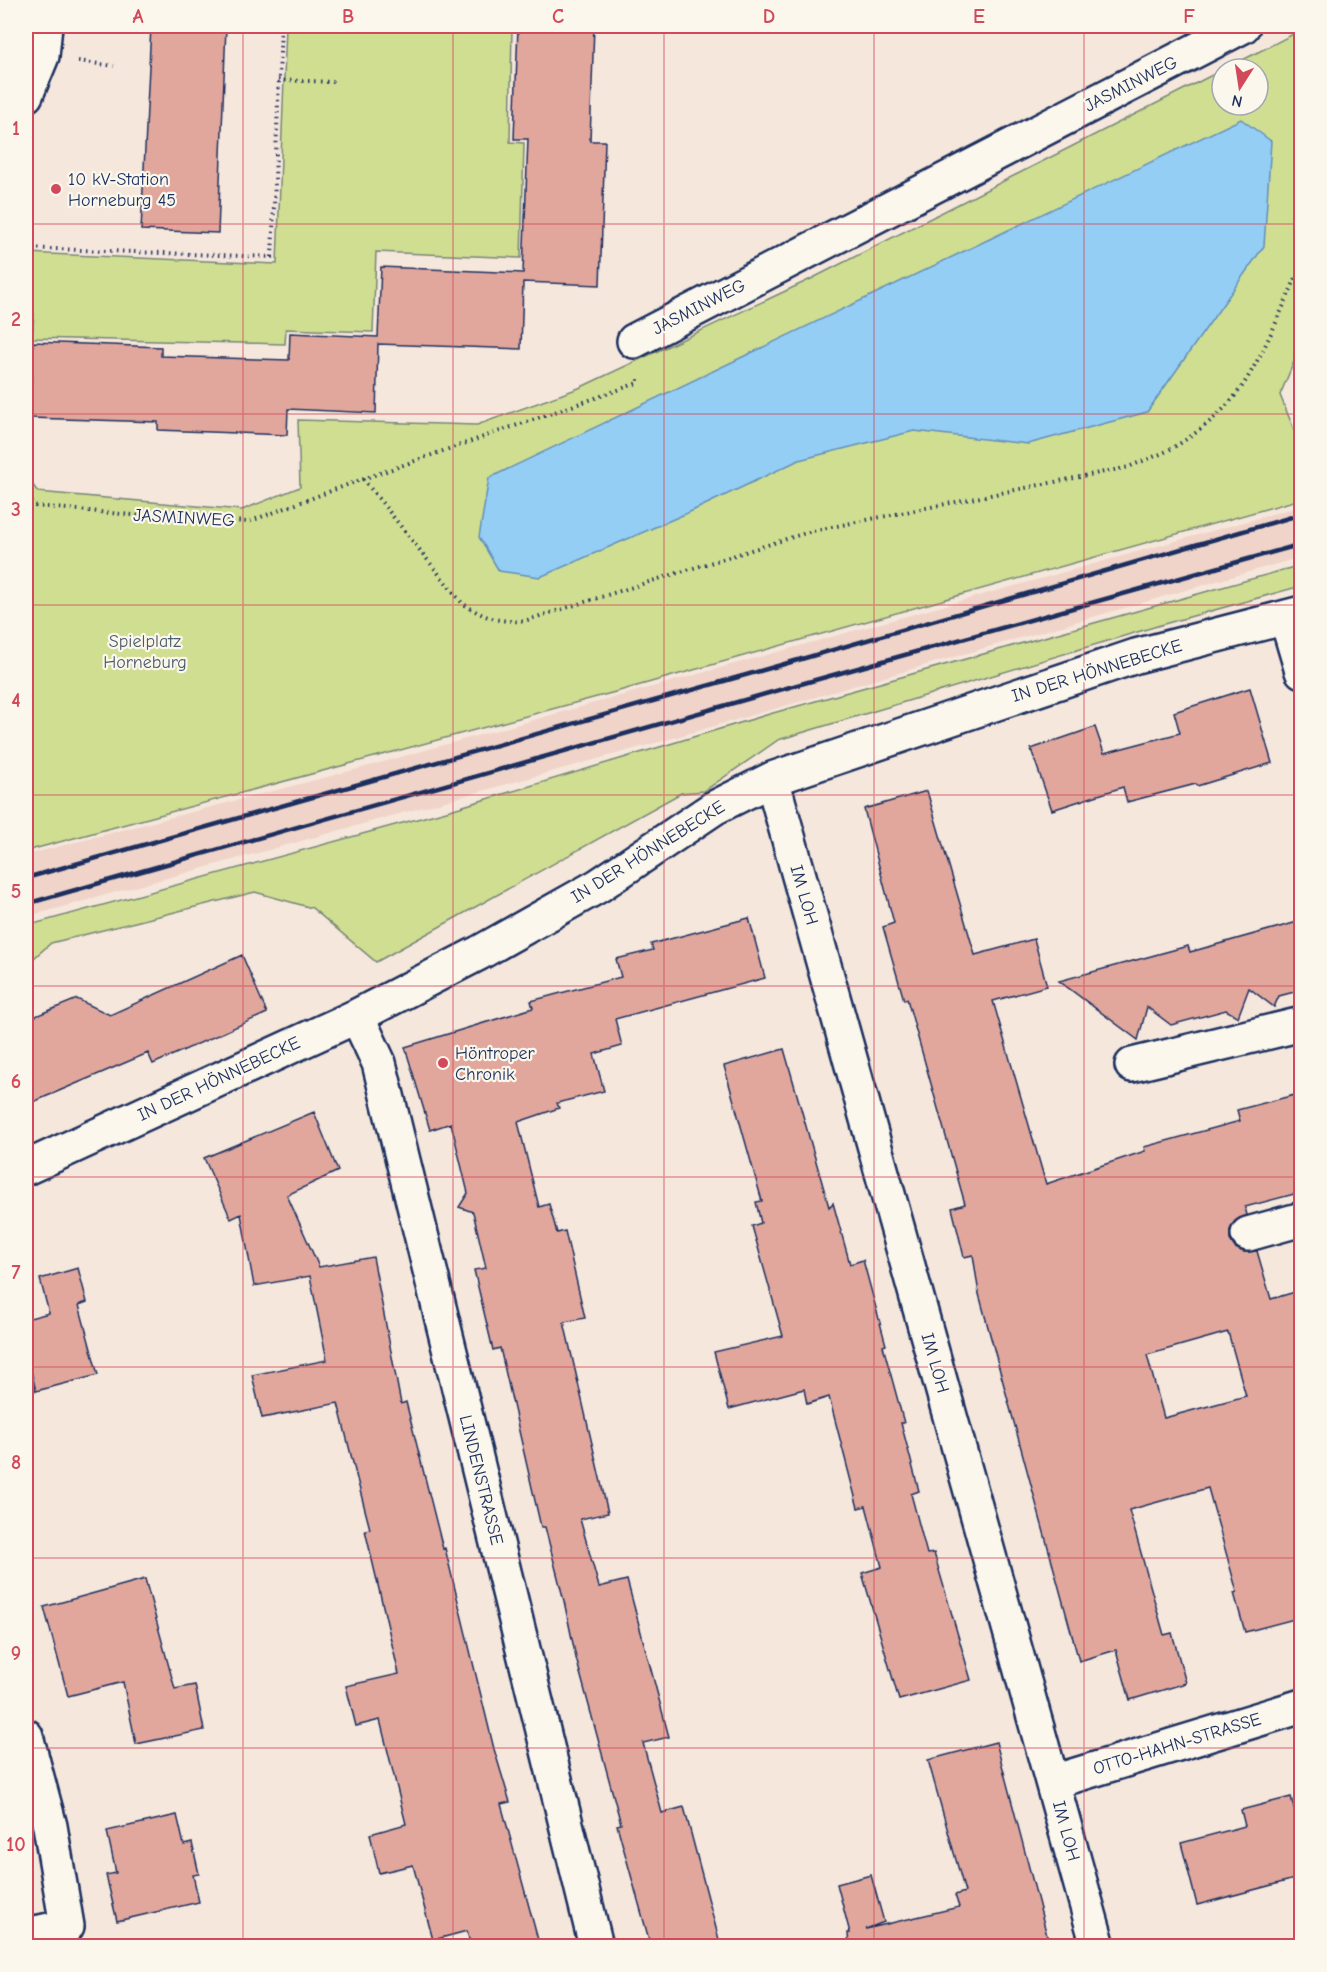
<svg xmlns="http://www.w3.org/2000/svg" width="1327" height="1972" font-family="'Comic Neue',sans-serif">
	<style>
		.built { fill: #f0d4c9 }
		.green { fill: #d0de91; stroke: #768678; stroke-width: 1.5 }
		.water { fill: #94cef4; stroke: #648eb8; stroke-width: 1.5 }
		.building { fill: #e1a79d; stroke: #1b2f5e; stroke-width: 1.5; fill-rule: evenodd }
		.lines { fill: none; stroke-linecap: round; stroke-linejoin: round }
		.minor-casing { stroke: #1b2f5e; stroke-width: 38 }
		.path { stroke: #1b2f5e; stroke-width: 4; stroke-dasharray: 1.5 4.5; stroke-linecap: butt }
		.minor { stroke: #fbf7ec; stroke-width: 33 }
		.rail { stroke: #1b2f5e; stroke-width: 4.5 }
		.grid { fill: none; stroke: #d1495b; stroke-width: 1.5; stroke-opacity: 0.55 }
		.poi-dot { fill: #d1495b; stroke: #fbf7ec; stroke-width: 2 }
		.labels { text-anchor: middle; dominant-baseline: central; stroke-width: 4.5; stroke-linejoin: round; paint-order: stroke }
		.street-label { font-size: 18px; fill: #1b2f5e; stroke: #fbf7ec }
		.poi-label { font-size: 18px; fill: #1b2f5e; stroke: #fbf7ec; text-anchor: start }
		.park-label { font-size: 18px; fill: #485b6b; stroke: #fbf7ec }
		.neatline { fill: none; stroke: #d1495b; stroke-width: 2 }
		.grid-label { font-size: 20px; text-anchor: middle; font-weight: bold; fill: #d1495b }
	</style>
	<rect width="100%" height="100%" fill="#f6e7dc"/>
	<filter id="ink" filterUnits="userSpaceOnUse"><feTurbulence type="fractalNoise" baseFrequency=".0167" numOctaves="2"/><feDisplacementMap in="SourceGraphic" scale="12" xChannelSelector="R" yChannelSelector="G"/><feConvolveMatrix kernelMatrix="1 2 1 2 8 2 1 2 1" color-interpolation-filters="sRGB"/></filter>
	<g filter="url(#ink)">
		<path class="built" d="M 1301,506 L 1301,557 L 663,741 L 26,917 L 26,855 L 365,767 Z"/>
		<path class="green" d="M 286,26 L 512,26 L 510,142 L 524,143 L 521,258 L 376,252 L 373,332 L 286,329 L 285,344 L 32,338 L 34,314 L 26,313 L 26,253 L 277,264 Z
			M 1301,30 L 1301,345 L 1280,395 L 1301,447 L 1301,499 L 619,691 L 26,851 L 26,476 L 38,492 L 242,510 L 300,487 L 298,420 L 477,425 L 579,388 L 811,279 L 1222,70 L 1222,105 L 1258,105 L 1258,69 L 1225,69 Z
			M 1301,565 L 1301,586 L 1164,624 L 778,740 L 704,791 L 681,793 L 376,962 L 312,908 L 255,892 L 51,943 L 26,965 L 26,926 L 450,810 L 773,713 Z"/>
		<path class="water" d="M 1241,119 L 1271,141 L 1264,246 L 1147,412 L 1028,444 L 914,431 L 799,460 L 692,511 L 540,577 L 499,571 L 479,537 L 489,478 Z"/>
		<path class="building" d="M 151,26 L 226,26 L 218,233 L 141,230 Z
			M 518,26 L 594,26 L 590,141 L 605,141 L 600,285 L 523,282 L 521,349 L 378,344 L 376,413 L 288,409 L 287,435 L 158,430 L 158,422 L 30,418 L 33,342 L 161,347 L 161,356 L 289,360 L 290,333 L 378,337 L 381,267 L 523,273 L 528,139 L 514,139 Z
			M 1250,688 L 1272,763 L 1197,786 L 1196,784 L 1127,802 L 1123,787 L 1052,810 L 1031,749 L 1095,727 L 1104,753 L 1180,733 L 1174,712 Z
			M 927,791 L 975,955 L 1034,939 L 1047,986 L 993,1001 L 1046,1184 L 1145,1151 L 1144,1147 L 1240,1121 L 1237,1110 L 1302,1093 L 1302,1192 L 1245,1207 L 1247,1215 L 1235,1221 L 1230,1230 L 1230,1240 L 1235,1248 L 1244,1252 L 1257,1251 L 1271,1299 L 1302,1290 L 1302,1617 L 1245,1632 L 1234,1593 L 1237,1592 L 1208,1488 L 1129,1510 L 1164,1635 L 1172,1633 L 1186,1683 L 1130,1700 L 1116,1650 L 1079,1661 L 979,1294 L 973,1255 L 964,1257 L 952,1208 L 965,1204 L 907,999 L 904,1000 L 883,927 L 894,923 L 864,809 ZM 1228,1332 L 1246,1396 L 1164,1418 L 1147,1355 Z
			M 749,918 L 765,978 L 615,1019 L 622,1046 L 594,1054 L 604,1091 L 557,1103 L 559,1108 L 518,1122 L 539,1207 L 549,1204 L 557,1233 L 565,1231 L 585,1318 L 564,1322 L 608,1513 L 580,1519 L 599,1587 L 627,1580 L 669,1737 L 643,1743 L 662,1813 L 684,1807 L 721,1947 L 651,1947 L 617,1825 L 621,1824 L 576,1658 L 564,1601 L 545,1527 L 541,1527 L 500,1348 L 493,1350 L 474,1270 L 486,1268 L 473,1212 L 459,1207 L 468,1193 L 451,1123 L 430,1130 L 405,1047 L 533,1008 L 531,1001 L 621,977 L 616,959 L 653,950 L 651,944 Z
			M 1301,921 L 1301,958 L 1298,963 L 1302,976 L 1302,990 L 1279,996 L 1274,1007 L 1249,988 L 1238,1017 L 1226,1010 L 1171,1025 L 1147,1007 L 1138,1040 L 1059,981 L 1188,946 L 1190,952 Z
			M 242,955 L 267,1013 L 153,1064 L 148,1053 L 26,1105 L 26,1020 L 77,999 L 110,1015 Z
			M 784,1049 L 829,1207 L 833,1203 L 850,1264 L 863,1260 L 886,1345 L 883,1346 L 904,1423 L 901,1423 L 919,1491 L 911,1494 L 927,1554 L 934,1553 L 971,1680 L 899,1700 L 862,1573 L 882,1567 L 866,1506 L 858,1508 L 829,1397 L 807,1404 L 804,1389 L 729,1409 L 714,1352 L 783,1336 L 752,1226 L 761,1223 L 756,1202 L 762,1201 L 724,1066 Z
			M 314,1112 L 338,1171 L 287,1195 L 319,1267 L 373,1257 L 401,1404 L 406,1402 L 443,1549 L 445,1548 L 494,1749 L 510,1802 L 501,1804 L 540,1947 L 471,1947 L 467,1931 L 433,1940 L 413,1865 L 379,1873 L 370,1834 L 406,1824 L 380,1720 L 356,1726 L 346,1686 L 399,1674 L 365,1530 L 370,1529 L 356,1475 L 338,1403 L 262,1418 L 252,1375 L 327,1360 L 310,1276 L 254,1286 L 241,1214 L 231,1219 L 204,1158 Z
			M 78,1268 L 87,1302 L 79,1305 L 98,1375 L 36,1391 L 26,1351 L 26,1319 L 49,1313 L 40,1279 Z
			M 145,1579 L 175,1689 L 195,1685 L 204,1730 L 136,1744 L 123,1682 L 68,1696 L 44,1607 Z
			M 996,1742 L 1050,1947 L 849,1947 L 848,1933 L 850,1933 L 837,1884 L 871,1875 L 884,1922 L 866,1929 L 959,1907 L 955,1895 L 965,1892 L 928,1760 Z
			M 1291,1797 L 1302,1838 L 1302,1877 L 1197,1905 L 1181,1843 L 1245,1826 L 1241,1810 Z
			M 177,1815 L 184,1845 L 192,1843 L 199,1874 L 193,1875 L 199,1902 L 117,1921 L 106,1875 L 116,1873 L 107,1831 Z"/>
		<g class="lines">
			<g class="minor-casing">
				<path id="minor" d="M 26,95 L 42,56 L 45,26
					M 634,341 L 1243,26
					M 1286,617 L 1302,671
					M 772,779 L 1098,1946
					M 357,1016 L 379,1063 L 596,1946
					M 1132,1065 L 1302,1024
					M 26,1168 L 357,1016 L 479,953 L 598,886 L 714,808 L 772,779 L 1136,656 L 1302,613
					M 1248,1234 L 1302,1219
					M 26,1736 L 50,1826 L 67,1926 L 26,1935
					M 1053,1782 L 1302,1706"/>
			</g>
			<path class="path" d="M 78,61 L 114,66
				M 278,80 L 335,82
				M 26,248 L 272,257 L 281,26
				M 363,479 L 462,603 C 485,618 497,622 524,621 L 812,531 L 1129,467 C 1141,461 1155,457 1167,451 C 1196,435 1224,413 1243,385 C 1267,348 1283,305 1302,265
				M 26,498 L 35,506 L 143,516 L 248,522 L 363,479 L 638,383 L 638,379"/>
			<use href="#minor" class="minor"/>
			<path class="rail" d="M 26,878 L 774,667 L 1302,514
				M 26,904 L 790,687 L 1302,544"/>
		</g>
	</g>
	<path class="grid" d="M 243,26 L 243,1946M 453,26 L 453,1946M 664,26 L 664,1946M 874,26 L 874,1946M 1084,26 L 1084,1946M 26,224 L 1302,224M 26,414 L 1302,414M 26,605 L 1302,605M 26,795 L 1302,795M 26,986 L 1302,986M 26,1177 L 1302,1177M 26,1367 L 1302,1367M 26,1558 L 1302,1558M 26,1748 L 1302,1748"/>
	<g class="poi-dot">
		<circle cx="56" cy="189" r="6"/>
		<circle cx="443" cy="1063" r="6"/>
	</g>
	<g class="labels">
		<g class="street-label">
			<text transform="translate(1131 84) rotate(-27)">JASMINWEG</text>
			<text transform="translate(699 307) rotate(-27)">JASMINWEG</text>
			<text transform="translate(184 518) rotate(3)">JASMINWEG</text>
			<text transform="translate(1097 671) rotate(-17)">IN DER HÖNNEBECKE</text>
			<text transform="translate(648 852) rotate(-32)">IN DER HÖNNEBECKE</text>
			<text transform="translate(804 895) rotate(74)">IM LOH</text>
			<text transform="translate(219 1079) rotate(-25)">IN DER HÖNNEBECKE</text>
			<text transform="translate(935 1363) rotate(74)">IM LOH</text>
			<text transform="translate(481 1480) rotate(76)">LINDENSTRASSE</text>
			<text transform="translate(1177 1744) rotate(-17)">OTTO-HAHN-STRASSE</text>
			<text transform="translate(1066 1831) rotate(75)">IM LOH</text>
		</g>
		<g class="poi-label">
			<text x="68" y="179">10 kV-Station<tspan x="68" dy="21">Horneburg 45</tspan></text>
			<text x="455" y="1053">Höntroper<tspan x="455" dy="21">Chronik</tspan></text>
		</g>
		<g class="park-label">
			<text x="145" y="641">Spielplatz<tspan x="145" dy="21">Horneburg</tspan></text>
		</g>
	</g>
	<rect width="1327" height="1972" fill="none" stroke="#fbf7ec" stroke-width="66"/>
	<g transform="translate(1240 87) rotate(192)"><circle r="28" fill="#fbf7ec" stroke="#a1a7b3" stroke-width="1.5"/>
	<path d="M0-4.5L10 22L0 15L-10 22Z" fill="#d1495b"/>
	<text y="-9" font-size="16" font-weight="bold" text-anchor="middle" fill="#1b2f5e">N</text>
	</g>
	<rect x="33" y="33" width="1261" height="1906" class="neatline"/>
	<g class="grid-label">
		<text x="138" y="23">A</text>
		<text x="348" y="23">B</text>
		<text x="558" y="23">C</text>
		<text x="769" y="23">D</text>
		<text x="979" y="23">E</text>
		<text x="1189" y="23">F</text>
		<text x="16" y="135">1</text>
		<text x="16" y="326">2</text>
		<text x="16" y="516">3</text>
		<text x="16" y="707">4</text>
		<text x="16" y="898">5</text>
		<text x="16" y="1088">6</text>
		<text x="16" y="1279">7</text>
		<text x="16" y="1469">8</text>
		<text x="16" y="1660">9</text>
		<text x="16" y="1851">10</text>
	</g>
</svg>
